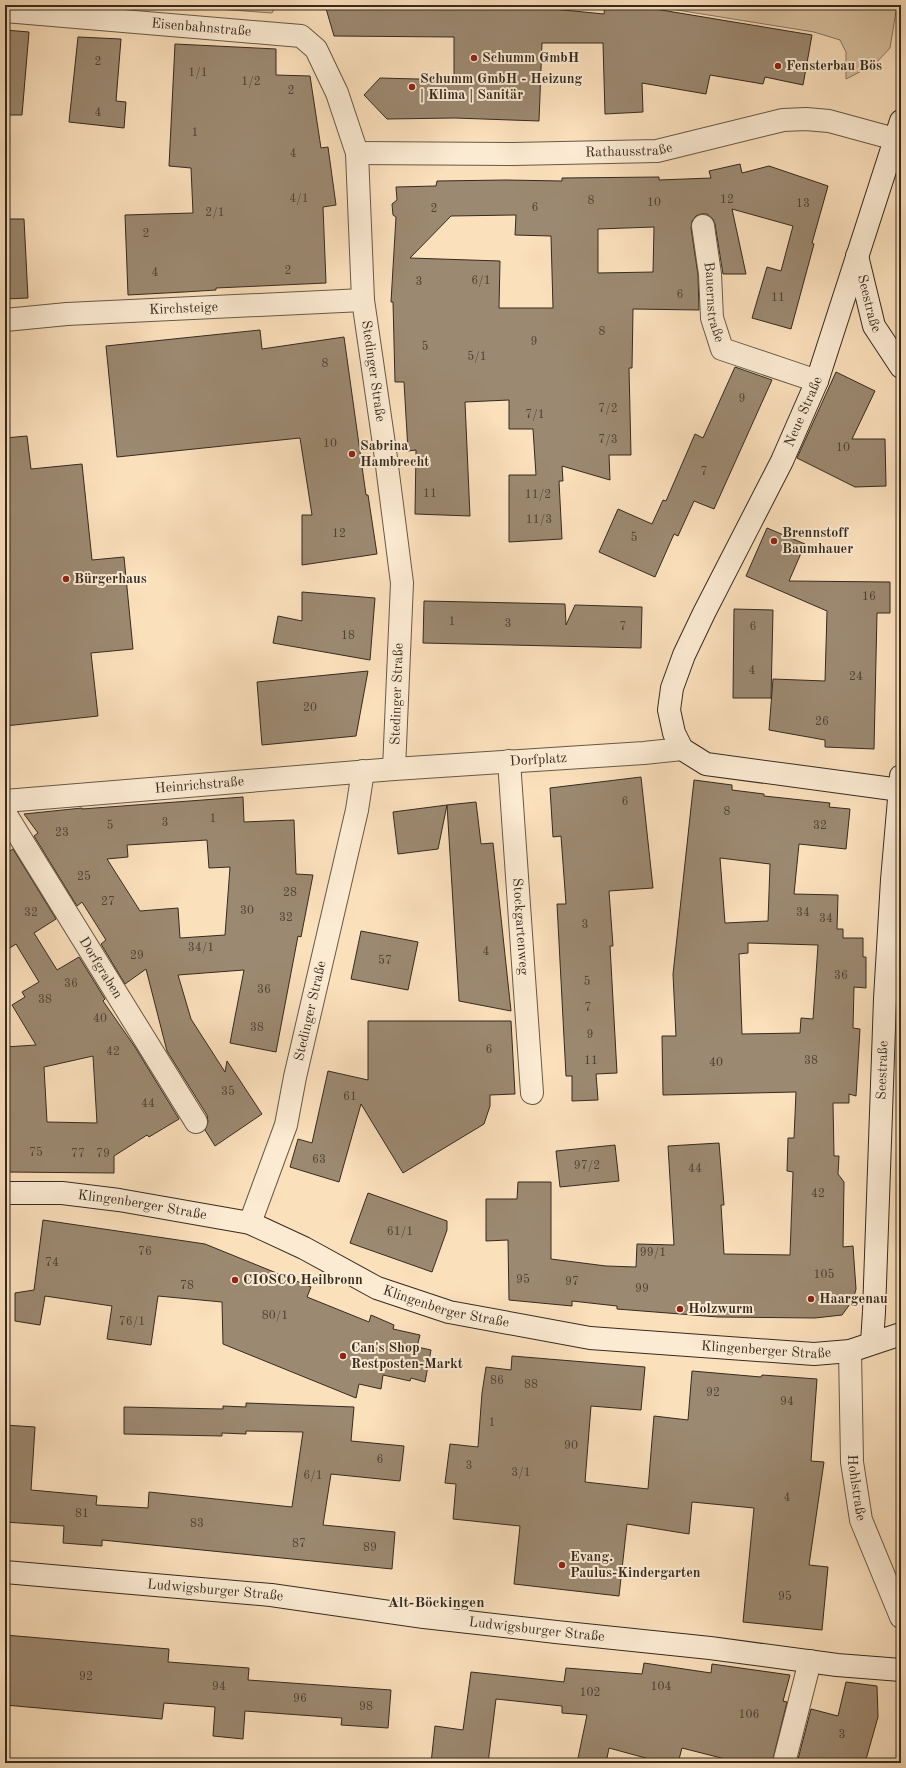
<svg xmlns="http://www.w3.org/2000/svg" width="906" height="1768" font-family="'Old Standard TT',serif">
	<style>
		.green { fill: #d9c1a1; stroke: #877660 }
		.building { fill: #9c8971; stroke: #352a1f; fill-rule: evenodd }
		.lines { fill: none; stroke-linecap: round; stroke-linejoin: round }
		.street-casing { stroke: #665846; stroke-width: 24 }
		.secondary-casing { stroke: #352a1f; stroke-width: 24 }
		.street { stroke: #fcebd3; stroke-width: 22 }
		.secondary { stroke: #fcebd3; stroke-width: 22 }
		.poi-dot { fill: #8f2418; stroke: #fcebd3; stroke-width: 1.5 }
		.labels { text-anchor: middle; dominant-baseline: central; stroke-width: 4; stroke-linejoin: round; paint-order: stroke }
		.number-label { font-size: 12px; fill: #4f4234 }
		.street-label { font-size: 14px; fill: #352a1f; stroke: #fcebd3 }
		.poi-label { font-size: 14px; font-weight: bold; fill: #352a1f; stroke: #fcebd3; text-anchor: start }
		.neighbourhood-label { font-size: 15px; font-weight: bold; fill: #352a1f; stroke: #fcebd3 }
	</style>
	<rect width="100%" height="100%" fill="#fbe0bc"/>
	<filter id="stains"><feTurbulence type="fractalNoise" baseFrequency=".005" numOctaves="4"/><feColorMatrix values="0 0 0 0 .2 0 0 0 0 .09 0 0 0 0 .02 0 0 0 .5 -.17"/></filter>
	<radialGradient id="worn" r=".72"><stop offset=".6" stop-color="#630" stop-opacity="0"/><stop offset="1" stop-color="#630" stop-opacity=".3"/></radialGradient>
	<path class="green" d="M 164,5 L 277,5 L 272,13 Z
		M 646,5 L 897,5 L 890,48 L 875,64 L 846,79 L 846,52 L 840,40 L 814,32 Z"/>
	<path class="building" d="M 325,5 L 512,5 L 604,14 L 605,5 L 631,5 L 812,35 L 803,85 L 765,77 L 763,84 L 710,75 L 706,94 L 642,83 L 643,112 L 605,114 L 603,43 L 542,43 L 539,121 L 455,118 L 387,119 L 364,95 L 380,78 L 454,80 L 454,37 L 334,36 Z
		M 5,30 L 29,32 L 22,115 L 5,115 Z
		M 78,37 L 121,39 L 116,101 L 126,102 L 124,128 L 69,122 Z
		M 175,44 L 276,49 L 276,75 L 310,76 L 321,148 L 328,147 L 336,205 L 323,207 L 326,283 L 216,288 L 216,290 L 184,292 L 128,295 L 125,215 L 193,213 L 191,168 L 169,166 Z
		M 740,164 L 742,173 L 769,166 L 828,186 L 812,243 L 814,244 L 791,329 L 752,318 L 767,267 L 781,271 L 793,226 L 732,209 L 746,274 L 723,274 L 715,224 L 713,219 L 707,214 L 701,214 L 696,216 L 692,221 L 691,228 L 698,275 L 699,310 L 633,309 L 632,368 L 629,368 L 631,455 L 609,455 L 610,480 L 562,466 L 563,481 L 559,481 L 562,539 L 509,542 L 509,475 L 536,475 L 533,429 L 509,429 L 509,400 L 465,402 L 470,516 L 415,514 L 416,450 L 408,451 L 404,382 L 395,382 L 393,302 L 391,302 L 396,217 L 393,215 L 392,204 L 397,200 L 396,187 L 436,186 L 437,181 L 506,180 L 562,181 L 562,178 L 659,177 L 659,180 L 711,178 L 709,171 ZM 516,215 L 515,235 L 551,236 L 553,308 L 499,308 L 500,261 L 410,258 L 451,216 ZM 654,227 L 653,272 L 598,273 L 598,229 Z
		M 5,219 L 24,219 L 28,298 L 5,299 Z
		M 260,330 L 262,349 L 344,337 L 366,495 L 368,495 L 377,554 L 302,565 L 302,515 L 312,515 L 300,438 L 117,457 L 106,346 Z
		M 735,367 L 772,380 L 714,509 L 694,501 L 678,536 L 674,534 L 655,577 L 599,552 L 618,509 L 652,524 L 663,500 L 666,501 L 695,434 L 703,438 Z
		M 836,372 L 875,391 L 852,439 L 885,439 L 886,486 L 855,487 L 797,458 Z
		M 27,436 L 31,469 L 82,464 L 92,560 L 124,557 L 133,649 L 91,653 L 98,716 L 5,726 L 5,438 Z
		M 767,528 L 805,544 L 789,581 L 890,582 L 890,613 L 877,613 L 874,749 L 825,747 L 825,740 L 769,730 L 773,679 L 825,681 L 827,611 L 746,576 Z
		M 302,592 L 375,598 L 370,660 L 273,643 L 278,616 L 302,621 Z
		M 424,601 L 565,604 L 566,625 L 575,605 L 642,607 L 641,648 L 423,643 Z
		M 734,609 L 773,610 L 771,698 L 733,698 Z
		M 368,671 L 356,736 L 262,745 L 257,682 Z
		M 641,777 L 653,888 L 609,891 L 613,946 L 610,946 L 617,1073 L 596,1074 L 598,1100 L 572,1101 L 572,1076 L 566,1076 L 557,904 L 566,904 L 561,836 L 553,837 L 550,788 Z
		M 694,780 L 732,785 L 732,790 L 764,794 L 764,796 L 830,803 L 829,807 L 850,809 L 846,849 L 799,844 L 794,894 L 838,895 L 837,929 L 843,929 L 843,938 L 863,938 L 863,957 L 866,957 L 866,988 L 854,987 L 853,1028 L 860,1029 L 856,1096 L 849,1094 L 849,1103 L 833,1103 L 834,1156 L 839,1156 L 838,1174 L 844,1182 L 843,1247 L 853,1246 L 856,1289 L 853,1300 L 842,1315 L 815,1318 L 718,1317 L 617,1309 L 617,1306 L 572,1301 L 572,1306 L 509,1300 L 508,1240 L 486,1241 L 486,1199 L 517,1199 L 518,1182 L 551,1182 L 551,1259 L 606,1266 L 636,1267 L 637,1244 L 674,1245 L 668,1146 L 719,1143 L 724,1205 L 721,1205 L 724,1254 L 790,1255 L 793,1172 L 787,1171 L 788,1138 L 794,1138 L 796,1092 L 663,1095 L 662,1036 L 676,1036 L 673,974 ZM 720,858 L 770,864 L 768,921 L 725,923 ZM 748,943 L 818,945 L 813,1019 L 801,1018 L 800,1033 L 742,1034 L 739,954 L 748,953 Z
		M 243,797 L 244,822 L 294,820 L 296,874 L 313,875 L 301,937 L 298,936 L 276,1052 L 230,1043 L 244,970 L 178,975 L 191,1019 L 225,1072 L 227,1061 L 262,1114 L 215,1146 L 205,1130 L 208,1122 L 207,1115 L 167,1051 L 146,969 L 125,984 L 101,944 L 106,940 L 82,902 L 77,906 L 34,836 L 38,833 L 24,814 L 82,808 L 82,809 ZM 207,840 L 209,868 L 230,867 L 225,935 L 180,938 L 178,908 L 140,911 L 107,859 L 128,857 L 127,845 Z
		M 476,802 L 481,844 L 493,843 L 511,1011 L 459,1001 L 447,805 Z
		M 447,805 L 438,849 L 398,854 L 393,812 Z
		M 13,849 L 56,919 L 34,933 L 57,970 L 79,957 L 105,999 L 103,1001 L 135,1047 L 179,1119 L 149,1137 L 147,1135 L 114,1156 L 114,1173 L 5,1172 L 5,1047 L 36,1045 L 12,1005 L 25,997 L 22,992 L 39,982 L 16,944 L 5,951 L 5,854 ZM 93,1056 L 97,1123 L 47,1122 L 44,1067 Z
		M 361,931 L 418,942 L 408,990 L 351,979 Z
		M 368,1021 L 511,1021 L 515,1094 L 490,1095 L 490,1106 L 484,1124 L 403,1173 L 361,1104 L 339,1182 L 290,1167 L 298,1139 L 312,1143 L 328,1071 L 368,1080 Z
		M 615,1145 L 619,1181 L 560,1187 L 556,1151 Z
		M 368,1193 L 447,1221 L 447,1230 L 432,1272 L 350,1243 Z
		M 43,1220 L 205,1244 L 311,1287 L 307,1297 L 369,1322 L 371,1315 L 394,1325 L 393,1329 L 420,1335 L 417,1347 L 431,1350 L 425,1382 L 411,1378 L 410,1381 L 383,1375 L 381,1389 L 359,1384 L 356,1398 L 223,1344 L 222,1302 L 158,1296 L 151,1345 L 107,1339 L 112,1306 L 45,1296 L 40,1325 L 15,1321 L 15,1293 L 34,1290 Z
		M 512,1356 L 645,1367 L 641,1410 L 591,1406 L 585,1482 L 648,1489 L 654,1416 L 688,1420 L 692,1371 L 761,1377 L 762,1375 L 817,1379 L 811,1461 L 824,1462 L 809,1565 L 828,1567 L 822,1630 L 743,1622 L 754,1508 L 692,1502 L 689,1534 L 627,1524 L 619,1596 L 514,1584 L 520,1526 L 453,1519 L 456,1484 L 445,1483 L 450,1444 L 478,1447 L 482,1393 L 486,1367 L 511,1370 Z
		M 246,1403 L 354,1407 L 351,1441 L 404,1446 L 400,1481 L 331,1474 L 323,1525 L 395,1532 L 392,1569 L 102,1540 L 102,1546 L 63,1543 L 64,1526 L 5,1522 L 5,1425 L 35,1427 L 31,1490 L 97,1496 L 96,1505 L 148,1508 L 149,1492 L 292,1507 L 303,1432 L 246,1431 L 246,1434 L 222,1433 L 222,1436 L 124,1434 L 124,1407 L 223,1409 L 223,1406 L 246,1407 Z
		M 5,1635 L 169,1649 L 168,1662 L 249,1668 L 248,1680 L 391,1690 L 388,1728 L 341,1725 L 342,1718 L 245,1711 L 243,1739 L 213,1736 L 215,1707 L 164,1703 L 162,1719 L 5,1705 Z
		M 644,1663 L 711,1673 L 712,1664 L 790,1675 L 783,1701 L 787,1702 L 772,1763 L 741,1763 L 682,1748 L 678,1763 L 664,1763 L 609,1748 L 606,1763 L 577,1763 L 587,1715 L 562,1713 L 562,1706 L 496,1699 L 488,1763 L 431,1763 L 435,1726 L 463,1730 L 471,1672 L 564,1682 L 566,1668 L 642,1674 Z
		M 846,1682 L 877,1686 L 878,1717 L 865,1763 L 797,1763 L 811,1709 L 838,1716 Z"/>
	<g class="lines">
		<g class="street-casing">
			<g id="street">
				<path id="s1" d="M 5,11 L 301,36 L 316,49 L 337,93 L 357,153 L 363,300 L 386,458 L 402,583 L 394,769"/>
				<path id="s2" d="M 357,153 L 513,154 L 657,151 L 783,120 L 806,119 L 829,121 L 895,139"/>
				<path id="s3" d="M 703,226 L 710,274 L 712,318 L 722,349 L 817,381"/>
				<path id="s4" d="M 5,320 L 67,314 L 363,300"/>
				<path id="s5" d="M 509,761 L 532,1093"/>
				<path id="s6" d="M 5,801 L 394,769 L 644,753 L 682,749"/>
				<path id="s7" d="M 5,813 L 196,1122"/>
				<path id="s8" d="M 250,1223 L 286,1125 L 295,1077 L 357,810 L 363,771"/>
				<path id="s9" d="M 850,1351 L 852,1462 L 861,1520 L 901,1617"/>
				<path d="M 784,1763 L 810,1661"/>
			</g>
		</g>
		<g class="secondary-casing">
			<g id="secondary">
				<path id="s10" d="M 857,256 L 874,326 L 901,367"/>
				<path id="s11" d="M 900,790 L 706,764 L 682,749 L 674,733 L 669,710 L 672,688 L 684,655 L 704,613 L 782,461 L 817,381 L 901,121"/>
				<path id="s12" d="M 5,1193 L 62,1193 L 119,1200 L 250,1223 L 304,1248 L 377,1288 L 449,1312 L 590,1338 L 814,1354 L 850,1351 L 901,1334"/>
				<path id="s13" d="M 872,1343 L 874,1312 L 885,999 L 892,880 L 901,776"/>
				<path id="s14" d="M 5,1572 L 271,1595 L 424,1617 L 556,1632 L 710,1648 L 837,1665 L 901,1670"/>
			</g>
		</g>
		<use href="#street" class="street"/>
		<use href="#secondary" class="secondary"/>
	</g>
	<g class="poi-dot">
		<circle cx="474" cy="58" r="4"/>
		<circle cx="778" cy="66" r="4"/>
		<circle cx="412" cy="87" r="4"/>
		<circle cx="352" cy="454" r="4"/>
		<circle cx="774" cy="541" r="4"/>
		<circle cx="66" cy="579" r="4"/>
		<circle cx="235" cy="1280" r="4"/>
		<circle cx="811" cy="1299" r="4"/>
		<circle cx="680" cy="1309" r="4"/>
		<circle cx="343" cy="1356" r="4"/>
		<circle cx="562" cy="1565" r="4"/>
	</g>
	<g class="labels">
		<g class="number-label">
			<text x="98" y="62">2</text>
			<text x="198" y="73">1/1</text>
			<text x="251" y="82">1/2</text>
			<text x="291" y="91">2</text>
			<text x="98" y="113">4</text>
			<text x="195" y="133">1</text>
			<text x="293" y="154">4</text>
			<text x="299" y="199">4/1</text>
			<text x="727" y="200">12</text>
			<text x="591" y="201">8</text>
			<text x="654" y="203">10</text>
			<text x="803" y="204">13</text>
			<text x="535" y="208">6</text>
			<text x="434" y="209">2</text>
			<text x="215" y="213">2/1</text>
			<text x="146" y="234">2</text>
			<text x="288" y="271">2</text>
			<text x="155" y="273">4</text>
			<text x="481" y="281">6/1</text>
			<text x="419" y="282">3</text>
			<text x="680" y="295">6</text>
			<text x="778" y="298">11</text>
			<text x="602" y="332">8</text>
			<text x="534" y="342">9</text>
			<text x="425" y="347">5</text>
			<text x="477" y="357">5/1</text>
			<text x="325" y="364">8</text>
			<text x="742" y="399">9</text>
			<text x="608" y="409">7/2</text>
			<text x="535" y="415">7/1</text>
			<text x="608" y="440">7/3</text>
			<text x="330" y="444">10</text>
			<text x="843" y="448">10</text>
			<text x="704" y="472">7</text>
			<text x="430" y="494">11</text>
			<text x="538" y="495">11/2</text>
			<text x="539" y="520">11/3</text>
			<text x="339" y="534">12</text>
			<text x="634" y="538">5</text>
			<text x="869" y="597">16</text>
			<text x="452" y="622">1</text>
			<text x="508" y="624">3</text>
			<text x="623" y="627">7</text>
			<text x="753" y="627">6</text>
			<text x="348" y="636">18</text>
			<text x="752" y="671">4</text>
			<text x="856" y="677">24</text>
			<text x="310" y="708">20</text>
			<text x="822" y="722">26</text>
			<text x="625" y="802">6</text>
			<text x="727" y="812">8</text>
			<text x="213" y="819">1</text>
			<text x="165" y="823">3</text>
			<text x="110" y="826">5</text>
			<text x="820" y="826">32</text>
			<text x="62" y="833">23</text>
			<text x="84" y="877">25</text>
			<text x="290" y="893">28</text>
			<text x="108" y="902">27</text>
			<text x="247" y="911">30</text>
			<text x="31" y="913">32</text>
			<text x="803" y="913">34</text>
			<text x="286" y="918">32</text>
			<text x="826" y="919">34</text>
			<text x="585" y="925">3</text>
			<text x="201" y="948">34/1</text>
			<text x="486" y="952">4</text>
			<text x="137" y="956">29</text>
			<text x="385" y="961">57</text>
			<text x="841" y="976">36</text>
			<text x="587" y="982">5</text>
			<text x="71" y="984">36</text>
			<text x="264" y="990">36</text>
			<text x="45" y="1000">38</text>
			<text x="588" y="1008">7</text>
			<text x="100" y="1019">40</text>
			<text x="257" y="1028">38</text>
			<text x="590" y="1035">9</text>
			<text x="489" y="1050">6</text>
			<text x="113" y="1052">42</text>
			<text x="591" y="1061">11</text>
			<text x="811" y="1061">38</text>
			<text x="716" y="1063">40</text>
			<text x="228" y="1092">35</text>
			<text x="350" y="1097">61</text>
			<text x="148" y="1104">44</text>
			<text x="36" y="1153">75</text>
			<text x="78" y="1154">77</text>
			<text x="103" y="1154">79</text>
			<text x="319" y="1160">63</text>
			<text x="587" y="1166">97/2</text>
			<text x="695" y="1169">44</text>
			<text x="818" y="1194">42</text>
			<text x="400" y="1232">61/1</text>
			<text x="145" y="1252">76</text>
			<text x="653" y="1253">99/1</text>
			<text x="52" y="1263">74</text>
			<text x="824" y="1275">105</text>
			<text x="523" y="1280">95</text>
			<text x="572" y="1282">97</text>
			<text x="187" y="1286">78</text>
			<text x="642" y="1289">99</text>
			<text x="275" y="1316">80/1</text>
			<text x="132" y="1322">76/1</text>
			<text x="497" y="1381">86</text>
			<text x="531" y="1385">88</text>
			<text x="713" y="1393">92</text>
			<text x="787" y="1402">94</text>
			<text x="492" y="1423">1</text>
			<text x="571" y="1446">90</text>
			<text x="380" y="1460">6</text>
			<text x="469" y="1466">3</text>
			<text x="521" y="1473">3/1</text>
			<text x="313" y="1476">6/1</text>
			<text x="787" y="1498">4</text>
			<text x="82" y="1514">81</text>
			<text x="197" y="1524">83</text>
			<text x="299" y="1544">87</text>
			<text x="370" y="1548">89</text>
			<text x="785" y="1597">95</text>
			<text x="86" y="1677">92</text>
			<text x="219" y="1687">94</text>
			<text x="661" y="1687">104</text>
			<text x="590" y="1693">102</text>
			<text x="300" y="1699">96</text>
			<text x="366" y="1707">98</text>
			<text x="749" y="1715">106</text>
			<text x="842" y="1735">3</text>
		</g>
		<g class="street-label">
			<text stroke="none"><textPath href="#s1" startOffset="197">Eisenbahnstraße</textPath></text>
			<text stroke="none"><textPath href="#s2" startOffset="272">Rathausstraße</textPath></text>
			<text stroke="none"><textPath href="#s3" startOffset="77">Bauernstraße</textPath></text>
			<text stroke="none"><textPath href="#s10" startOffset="49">Seestraße</textPath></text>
			<text stroke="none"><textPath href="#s4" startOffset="179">Kirchsteige</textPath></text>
			<text stroke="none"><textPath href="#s1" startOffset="648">Stedinger Straße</textPath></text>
			<text stroke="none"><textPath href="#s11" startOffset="594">Neue Straße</textPath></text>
			<text transform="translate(397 694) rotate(-88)">Stedinger Straße</text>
			<text stroke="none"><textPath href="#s6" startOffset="535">Dorfplatz</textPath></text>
			<text stroke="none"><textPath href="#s6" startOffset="195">Heinrichstraße</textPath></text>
			<text stroke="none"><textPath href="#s5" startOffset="166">Stockgartenweg</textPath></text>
			<text stroke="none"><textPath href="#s7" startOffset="182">Dorfgraben</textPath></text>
			<text stroke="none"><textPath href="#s8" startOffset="221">Stedinger Straße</textPath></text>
			<text stroke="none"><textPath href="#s13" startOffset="273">Seestraße</textPath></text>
			<text stroke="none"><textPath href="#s12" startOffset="138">Klingenberger Straße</textPath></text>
			<text stroke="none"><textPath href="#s12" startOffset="462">Klingenberger Straße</textPath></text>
			<text stroke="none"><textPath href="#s12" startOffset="786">Klingenberger Straße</textPath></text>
			<text stroke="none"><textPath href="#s9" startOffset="137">Hohlstraße</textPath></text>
			<text stroke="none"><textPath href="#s14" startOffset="211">Ludwigsburger Straße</textPath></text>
			<text stroke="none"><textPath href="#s14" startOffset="535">Ludwigsburger Straße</textPath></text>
		</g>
		<g class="poi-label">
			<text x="482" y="58">Schumm GmbH</text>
			<text x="786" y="66">Fensterbau Bös</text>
			<text x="420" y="79">Schumm GmbH - Heizung<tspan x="420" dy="16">| Klima | Sanitär</tspan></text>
			<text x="360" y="446">Sabrina<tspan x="360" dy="16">Hambrecht</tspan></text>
			<text x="782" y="533">Brennstoff<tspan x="782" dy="16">Baumhauer</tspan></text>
			<text x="74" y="579">Bürgerhaus</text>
			<text x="243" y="1280">CIOSCO Heilbronn</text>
			<text x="819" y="1299">Haargenau</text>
			<text x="688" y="1309">Holzwurm</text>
			<text x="351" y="1348">Can's Shop<tspan x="351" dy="16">Restposten-Markt</tspan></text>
			<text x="570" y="1557">Evang.<tspan x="570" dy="16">Paulus-Kindergarten</tspan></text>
		</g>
		<g class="neighbourhood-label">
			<text x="436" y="1603">Alt-Böckingen</text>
		</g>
	</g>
	<rect width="906" height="1768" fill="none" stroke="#fbe0bc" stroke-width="20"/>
	<rect x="6" y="6" width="894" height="1756" fill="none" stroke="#352a1f" stroke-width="2"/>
	<rect x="10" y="10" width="886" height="1748" fill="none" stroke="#352a1f"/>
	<rect width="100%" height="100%" filter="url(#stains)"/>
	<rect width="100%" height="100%" fill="url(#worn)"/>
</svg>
